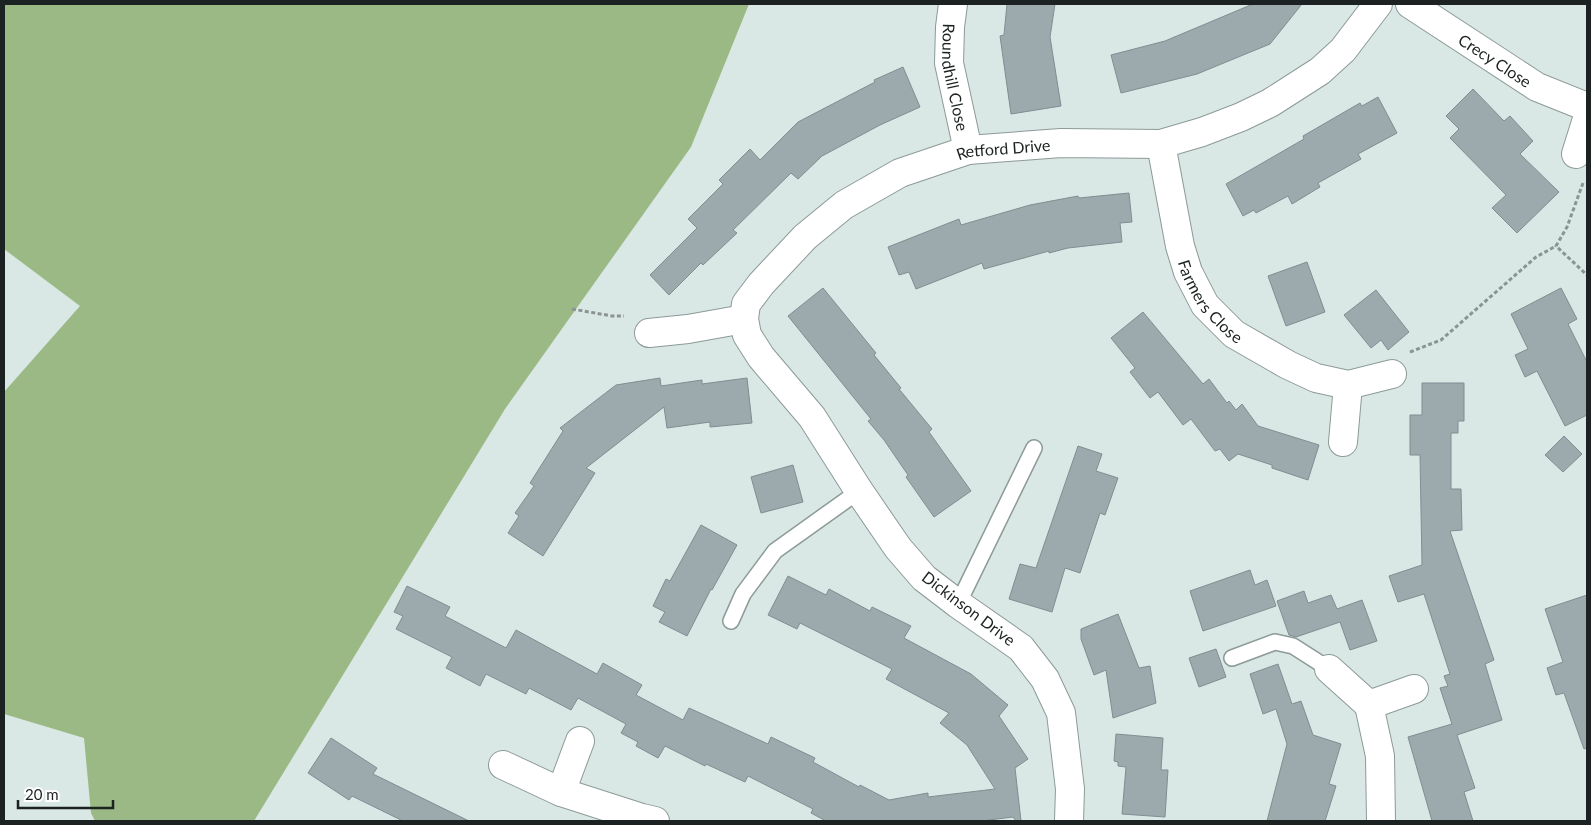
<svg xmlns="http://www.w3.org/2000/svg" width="1591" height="825" font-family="Lato,sans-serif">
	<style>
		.forest { fill: #9bb984 }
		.building { fill: #9daaad; stroke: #818d91 }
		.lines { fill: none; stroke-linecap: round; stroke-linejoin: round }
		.service-casing { stroke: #8c9a98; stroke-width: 18 }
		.minor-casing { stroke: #8c9a98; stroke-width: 30 }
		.path { stroke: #8a9593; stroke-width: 3; stroke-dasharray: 4 2.5; stroke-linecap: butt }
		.service { stroke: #fff; stroke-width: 15 }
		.minor { stroke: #fff; stroke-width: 28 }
		.labels { text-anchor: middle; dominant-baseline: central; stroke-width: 4; stroke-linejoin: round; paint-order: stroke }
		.street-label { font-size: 16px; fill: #1c2221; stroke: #fff }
	</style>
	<rect width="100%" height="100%" fill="#d9e7e5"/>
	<path class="forest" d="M 4,4 L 749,4 L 691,147 L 505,409 L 254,821 L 95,821 L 91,813 L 84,738 L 4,714 L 4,392 L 80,306 L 4,249 Z"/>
	<path class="building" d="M 1007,4 L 1055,4 L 1050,37 L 1061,106 L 1011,114 L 1000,36 L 1004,35 Z
		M 1253,4 L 1302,4 L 1270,44 L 1197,74 L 1121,93 L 1111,55 L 1165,41 Z
		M 903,67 L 920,107 L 880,125 L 822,156 L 798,179 L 791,173 L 733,230 L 737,233 L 703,265 L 701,263 L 669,295 L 650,275 L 697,228 L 688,219 L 723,184 L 719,180 L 750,149 L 760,160 L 798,122 L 875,82 L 874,80 Z
		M 1473,89 L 1504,121 L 1510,116 L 1533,141 L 1520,154 L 1559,192 L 1517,233 L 1492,208 L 1506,195 L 1450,138 L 1459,129 L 1446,116 Z
		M 1378,97 L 1397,133 L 1358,154 L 1361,159 L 1318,183 L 1320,187 L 1292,204 L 1288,196 L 1256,213 L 1254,210 L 1243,216 L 1226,184 L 1304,139 L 1303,136 L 1360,103 L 1362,106 Z
		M 1129,193 L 1132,222 L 1120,223 L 1122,242 L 1068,248 L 1049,253 L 1049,251 L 984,269 L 982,263 L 916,289 L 909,272 L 899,275 L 888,247 L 959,219 L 961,225 L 1030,205 L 1078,196 L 1079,198 Z
		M 1307,262 L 1325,312 L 1286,326 L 1268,276 Z
		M 823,288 L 876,353 L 874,355 L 901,388 L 899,389 L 932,429 L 929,432 L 971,491 L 934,517 L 906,477 L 908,475 L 884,440 L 868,421 L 871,419 L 788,316 Z
		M 1561,288 L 1577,319 L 1568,324 L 1587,362 L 1587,415 L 1565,426 L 1537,371 L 1525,377 L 1515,355 L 1528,349 L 1511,314 Z
		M 1376,290 L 1409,332 L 1388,350 L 1381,340 L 1371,348 L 1344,315 Z
		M 1143,312 L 1203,384 L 1209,379 L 1227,403 L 1229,401 L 1236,410 L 1242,404 L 1258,426 L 1319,445 L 1308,480 L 1272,468 L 1272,465 L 1238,454 L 1229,461 L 1220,449 L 1215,451 L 1191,419 L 1183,425 L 1158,392 L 1150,398 L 1130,372 L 1135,368 L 1111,338 Z
		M 660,378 L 661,386 L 702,380 L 702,384 L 747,378 L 752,423 L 710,427 L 710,422 L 667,428 L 664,407 L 586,468 L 595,473 L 543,556 L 508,533 L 519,516 L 515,513 L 534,486 L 530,483 L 563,431 L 560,428 L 616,385 Z
		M 1422,383 L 1464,383 L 1464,421 L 1458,421 L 1458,433 L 1451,433 L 1451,489 L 1461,489 L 1462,530 L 1450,531 L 1494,660 L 1485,664 L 1502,720 L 1457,735 L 1475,788 L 1464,792 L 1473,821 L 1432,821 L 1408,737 L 1452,724 L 1440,688 L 1448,686 L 1444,676 L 1450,674 L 1424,594 L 1398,602 L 1389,576 L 1422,565 L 1420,455 L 1410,455 L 1410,415 L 1422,415 Z
		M 1564,436 L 1582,454 L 1563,472 L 1545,455 Z
		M 1078,446 L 1102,454 L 1096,471 L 1118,478 L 1105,515 L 1100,513 L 1080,573 L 1065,568 L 1052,612 L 1009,599 L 1020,564 L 1036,568 Z
		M 793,465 L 803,502 L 761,513 L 751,477 Z
		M 701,525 L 737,545 L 712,590 L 711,589 L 687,636 L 659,622 L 665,612 L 653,606 L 666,579 L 670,581 Z
		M 1250,570 L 1255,585 L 1267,580 L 1276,606 L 1203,631 L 1190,591 Z
		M 788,576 L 826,595 L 829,589 L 870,611 L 872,607 L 911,626 L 904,638 L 971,674 L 1008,705 L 999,716 L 1028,759 L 1015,768 L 1021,821 L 1016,821 L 1013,817 L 981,821 L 826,821 L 811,813 L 813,809 L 748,776 L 745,782 L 706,764 L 705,766 L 665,746 L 658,758 L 636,746 L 638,742 L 621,733 L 626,724 L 578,698 L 571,710 L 529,688 L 526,694 L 486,674 L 480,686 L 446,668 L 452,657 L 396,629 L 403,616 L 394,612 L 407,586 L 450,607 L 445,616 L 506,648 L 516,630 L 597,674 L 603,663 L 642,685 L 636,695 L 683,720 L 689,708 L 768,744 L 771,737 L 815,758 L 813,762 L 859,787 L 860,785 L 889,800 L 928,793 L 928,797 L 995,789 L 967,745 L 940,723 L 949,713 L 886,679 L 892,669 L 800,623 L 797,629 L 768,615 Z
		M 1304,591 L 1308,603 L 1331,595 L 1337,609 L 1362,600 L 1377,641 L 1350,650 L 1340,622 L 1296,637 L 1289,635 L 1277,601 Z
		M 1587,595 L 1587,748 L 1584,749 L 1564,693 L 1556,695 L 1547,668 L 1563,662 L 1545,609 Z
		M 1118,614 L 1139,668 L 1150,666 L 1156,703 L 1113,718 L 1106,670 L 1094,675 L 1081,639 L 1081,629 Z
		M 1216,649 L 1226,677 L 1199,687 L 1189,658 Z
		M 1278,664 L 1292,704 L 1301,701 L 1313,735 L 1341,744 L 1329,784 L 1336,786 L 1325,821 L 1267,821 L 1287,744 L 1276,709 L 1263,714 L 1250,674 Z
		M 1116,734 L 1163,738 L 1161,770 L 1168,770 L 1165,817 L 1122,814 L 1126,767 L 1118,766 L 1118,762 L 1114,761 Z
		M 331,738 L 377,768 L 373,774 L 469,821 L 403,821 L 352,796 L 349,800 L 308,773 Z"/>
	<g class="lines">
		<g class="service-casing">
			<path id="service" d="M 958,604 L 1034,448
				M 731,621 L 743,594 L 775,551 L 859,491
				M 1232,658 L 1275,642 L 1293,646 L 1329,669"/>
		</g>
		<g class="minor-casing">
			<g id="minor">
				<path id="s1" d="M 953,4 L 950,27 L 949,63 L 968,150"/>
				<path id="s2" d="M 1410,4 L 1537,87 L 1587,107"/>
				<path id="s3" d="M 1161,144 L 1180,246 L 1188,272 L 1205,305 L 1234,334 L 1288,365 L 1316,378 L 1348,385 L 1392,374"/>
				<path d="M 1576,154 L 1587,119"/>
				<path d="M 649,333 L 688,329 L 744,319"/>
				<path d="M 1343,442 L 1348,385"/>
				<path d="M 1329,669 L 1369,705"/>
				<path d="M 503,765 L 561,792 L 642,818 L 655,821"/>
				<path d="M 561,792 L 580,741"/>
				<path id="s4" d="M 1069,821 L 1070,789 L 1061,713 L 1045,679 L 1021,648 L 958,604 L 924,578 L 898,548 L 859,491 L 812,417 L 761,357 L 747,335 L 744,319 L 746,304 L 761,284 L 805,237 L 844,205 L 900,173 L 968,150 L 1061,143 L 1161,144 L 1202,132 L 1241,117 L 1270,103 L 1320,71 L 1343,50 L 1378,4"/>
				<path d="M 1381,821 L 1380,756 L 1369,705 L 1414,689"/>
			</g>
		</g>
		<path class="path" d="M 1583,183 L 1567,227 L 1556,246 L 1587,275
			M 572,309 L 612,316 L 624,316
			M 1410,352 L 1441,340 L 1536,257 L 1556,246"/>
		<use href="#service" class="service"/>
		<use href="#minor" class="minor"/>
	</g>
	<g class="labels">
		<g class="street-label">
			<text stroke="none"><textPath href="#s2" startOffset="102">Crecy Close</textPath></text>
			<text stroke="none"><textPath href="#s1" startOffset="74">Roundhill Close</textPath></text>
			<text stroke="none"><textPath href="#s4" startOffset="949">Retford Drive</textPath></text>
			<text stroke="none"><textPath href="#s3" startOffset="168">Farmers Close</textPath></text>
			<text transform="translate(969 608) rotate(37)">Dickinson Drive</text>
		</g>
	</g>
	<rect width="1591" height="825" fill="none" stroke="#1c2221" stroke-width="10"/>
	<path d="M18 800v8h95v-8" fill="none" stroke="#1c2221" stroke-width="2.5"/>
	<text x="25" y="800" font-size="15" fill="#1c2221" stroke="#ffffff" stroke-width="4" paint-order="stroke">20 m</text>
</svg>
